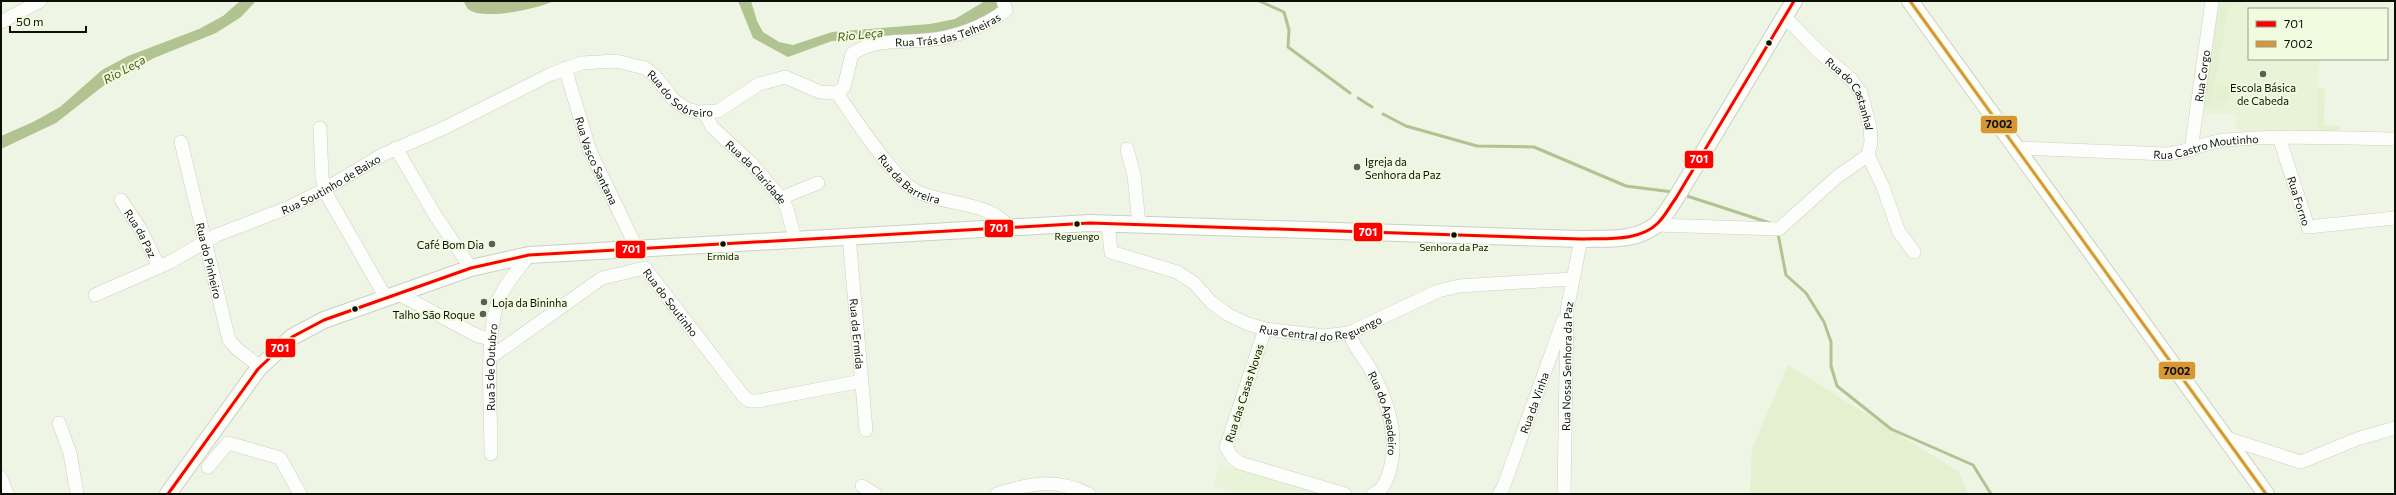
<svg xmlns="http://www.w3.org/2000/svg" width="2396" height="495" font-family="Commissioner,sans-serif">
	<style>
		.built { fill: #e8f3d8 }
		.green { fill: #e3f1d0 }
		.water { fill: #b0c390 }
		.lines { fill: none; stroke-linecap: round; stroke-linejoin: round }
		.stream { stroke: #b0c390; stroke-width: 3 }
		.minor-casing { stroke: #cbd0c4; stroke-width: 14 }
		.major-casing { stroke: #cbd0c4; stroke-width: 18 }
		.minor { stroke: #fdfefb; stroke-width: 13 }
		.major { stroke: #fdfefb; stroke-width: 16 }
		.bus-1-casing { stroke: #f0fbdf; stroke-width: 6 }
		.bus-2-casing { stroke: #f0fbdf; stroke-width: 6 }
		.bus-1 { stroke: #f00; stroke-width: 3 }
		.bus-2 { stroke: #d79833; stroke-width: 3 }
		.bus-dot { fill: #0c0f06; stroke: #f0fbdf; stroke-width: 1.5 }
		.poi-dot { fill: #5b6054; stroke: #f0fbdf; stroke-width: 1.5 }
		.labels { text-anchor: middle; dominant-baseline: central; stroke-width: 4; stroke-linejoin: round; paint-order: stroke }
		.bus-label { font-size: 10px; fill: #0c0f06; stroke: #f0fbdf }
		.street-label { font-size: 11px; fill: #0c0f06; stroke: #f0fbdf }
		.poi-label { font-size: 11px; fill: #0c0f06; stroke: #f0fbdf; text-anchor: start }
		.water-label { font-size: 12px; font-style: italic; fill: #465b14; stroke: #f0fbdf }
		.line-badge { stroke: #f0fbdf; stroke-width: 1.5 }
		.badge-label { font-size: 11px; text-anchor: middle; font-weight: bold; fill: #fff }
		.pale-badge-label { font-size: 11px; text-anchor: middle; font-weight: bold; fill: #111 }
	</style>
	<rect width="100%" height="100%" fill="#eff5e5"/>
	<path class="built" d="M 2220,1 L 2321,1 L 2321,9 L 2249,9 L 2249,59 L 2319,59 L 2317,132 L 2236,131 L 2236,114 L 2200,115 Z
		M 1219,464 L 1327,494 L 1239,494 L 1214,487 Z"/>
	<path class="green" d="M 2220,1 L 2249,1 L 2232,4 L 2228,9 L 2212,102 L 2231,106 L 2201,108 Z
		M 2217,84 L 2230,86 L 2228,102 L 2215,100 Z
		M 2318,88 L 2325,89 L 2324,125 L 2339,126 L 2339,132 L 2317,132 Z
		M 1788,365 L 1959,472 L 1968,494 L 1750,494 L 1752,449 Z"/>
	<path class="water" d="M 240,1 L 256,1 L 241,17 L 216,33 L 154,58 L 107,83 L 56,123 L 1,149 L 1,136 L 33,122 L 60,107 L 102,70 L 128,56 L 199,29 L 223,16 Z
		M 463,1 L 554,1 C 537,9 483,21 468,9 C 466,7 465,3 463,1 Z
		M 738,1 L 751,1 L 757,21 L 763,32 L 779,42 L 793,45 L 832,32 L 930,24 L 955,19 L 985,1 L 1010,1 L 992,14 L 941,35 L 832,41 L 788,57 L 753,38 Z"/>
	<g class="lines">
		<path class="stream" d="M 1259,1 L 1284,12 L 1289,30 L 1288,47 L 1350,93
			M 1358,98 L 1372,107
			M 1383,114 L 1406,126 L 1477,146 L 1534,147 L 1626,186 L 1673,192
			M 1684,195 L 1770,223
			M 1778,234 L 1786,275 L 1806,293 L 1824,322 L 1831,342 L 1831,366 L 1837,386 L 1891,429 L 1973,465 L 1991,494"/>
		<g class="minor-casing">
			<g id="minor">
				<path id="s1" d="M 1785,17 L 1817,50 L 1851,79 L 1861,93 L 1870,127 L 1871,142 L 1868,155 L 1883,187 L 1899,232 L 1914,252"/>
				<path d="M 1,22 L 40,1"/>
				<path id="s2" d="M 565,68 L 590,151 L 637,249"/>
				<path id="s3" d="M 837,93 C 853,116 894,179 916,191 C 943,205 989,201 1009,227"/>
				<path id="s4" d="M 837,93 L 844,87 L 852,54 C 876,38 899,43 926,40 C 954,38 984,27 1006,10 L 1003,1"/>
				<path id="s5" d="M 705,113 L 712,127 L 751,163 L 783,200 L 787,209 L 795,239"/>
				<path d="M 320,128 L 322,178 L 327,195 L 386,298"/>
				<path id="s6" d="M 2279,137 L 2308,227 L 2395,218"/>
				<path id="s7" d="M 181,142 L 229,340 L 237,349 L 260,367"/>
				<path d="M 396,148 L 435,215 L 471,268"/>
				<path id="s8" d="M 2017,148 L 2167,154 C 2188,152 2206,142 2226,140 C 2282,135 2339,138 2395,139"/>
				<path d="M 1127,149 L 1134,175 L 1139,224"/>
				<path id="s9" d="M 2191,150 L 2212,1"/>
				<path d="M 781,198 L 818,183"/>
				<path id="s10" d="M 121,200 L 141,230 L 159,267"/>
				<path id="s11" d="M 1108,223 L 1111,252 L 1177,272 L 1194,283 L 1211,302 L 1227,314 L 1248,324 L 1265,329 L 1324,336 L 1349,333 L 1438,291 L 1459,286 L 1572,279"/>
				<path d="M 1656,225 L 1779,229 L 1837,177 L 1868,155"/>
				<path id="s12" d="M 849,236 L 866,430"/>
				<path id="s13" d="M 645,268 L 744,397 L 750,401 L 758,401 L 862,381"/>
				<path d="M 397,293 L 478,336 L 491,339"/>
				<path id="s14" d="M 95,295 L 170,262 L 217,235 L 287,208 L 320,192 L 382,155 L 444,128 L 551,74 L 582,63 L 616,61 L 645,68 L 655,76 L 674,100 L 687,109 L 698,112 L 718,111 L 759,84 L 785,77 L 820,92 L 837,93"/>
				<path d="M 1265,329 L 1226,447 L 1232,457 L 1240,463 L 1345,494"/>
				<path id="s15" d="M 1349,333 C 1353,345 1361,354 1368,365 C 1387,396 1400,436 1389,473 C 1386,481 1383,491 1373,494"/>
				<path d="M 491,357 L 602,278 L 645,268"/>
				<path d="M 59,423 L 70,453 L 77,494"/>
				<path d="M 2226,438 L 2301,462 L 2357,439 L 2395,428"/>
				<path id="s16" d="M 491,454 C 491,410 485,344 497,304 C 503,286 518,270 529,255"/>
				<path d="M 208,467 L 228,443 L 280,458 L 300,494"/>
				<path d="M 1,478 L 7,494"/>
				<path d="M 862,486 L 875,494"/>
				<path d="M 997,494 C 1030,483 1056,478 1089,494"/>
				<path id="s17" d="M 1499,494 L 1503,488 L 1563,321"/>
				<path id="s18" d="M 1564,494 L 1567,310 L 1581,239"/>
			</g>
		</g>
		<g class="major-casing">
			<path id="major" d="M 1910,1 L 2266,494
				M 168,494 L 258,369 L 292,337 L 324,320 L 471,268 L 529,255 L 1090,223 L 1581,239 C 1605,238 1635,242 1656,225 C 1664,218 1670,206 1676,198 L 1794,1"/>
		</g>
		<use href="#minor" class="minor"/>
		<use href="#major" class="major"/>
		<g class="bus-1-casing">
			<path id="bus-1" d="M 168,494 L 258,369 L 292,337 L 324,320 L 471,268 L 529,255 L 1090,223 L 1581,239 C 1606,238 1639,242 1658,223 C 1665,216 1670,206 1676,198 L 1794,1"/>
		</g>
		<g class="bus-2-casing">
			<path id="bus-2" d="M 1910,1 L 2266,494"/>
		</g>
		<use href="#bus-1" class="bus-1"/>
		<use href="#bus-2" class="bus-2"/>
	</g>
	<g class="bus-dot">
		<circle cx="1769" cy="43" r="3.5"/>
		<circle cx="1077" cy="224" r="3.5"/>
		<circle cx="1454" cy="235" r="3.5"/>
		<circle cx="723" cy="244" r="3.5"/>
		<circle cx="355" cy="309" r="3.5"/>
	</g>
	<g class="poi-dot">
		<circle cx="2263" cy="74" r="4"/>
		<circle cx="1357" cy="167" r="4"/>
		<circle cx="492" cy="244" r="4"/>
		<circle cx="484" cy="302" r="4"/>
		<circle cx="483" cy="314" r="4"/>
	</g>
	<g class="labels">
		<g class="bus-label">
			<text x="1077" y="236">Reguengo</text>
			<text x="1454" y="247">Senhora da Paz</text>
			<text x="723" y="256">Ermida</text>
		</g>
		<g class="street-label">
			<text stroke="none"><textPath href="#s4" startOffset="143">Rua Trás das Telheiras</textPath></text>
			<text stroke="none"><textPath href="#s9" startOffset="75">Rua Corgo</textPath></text>
			<text stroke="none"><textPath href="#s14" startOffset="650">Rua do Sobreiro</textPath></text>
			<text stroke="none"><textPath href="#s1" startOffset="103">Rua do Castanhal</textPath></text>
			<text stroke="none"><textPath href="#s8" startOffset="190">Rua Castro Moutinho</textPath></text>
			<text stroke="none"><textPath href="#s2" startOffset="98">Rua Vasco Santana</textPath></text>
			<text stroke="none"><textPath href="#s5" startOffset="79">Rua da Claridade</textPath></text>
			<text stroke="none"><textPath href="#s3" startOffset="114">Rua da Barreira</textPath></text>
			<text stroke="none"><textPath href="#s14" startOffset="261">Rua Soutinho de Baixo</textPath></text>
			<text stroke="none"><textPath href="#s6" startOffset="67">Rua Forno</textPath></text>
			<text stroke="none"><textPath href="#s10" startOffset="39">Rua da Paz</textPath></text>
			<text stroke="none"><textPath href="#s7" startOffset="122">Rua do Pinheiro</textPath></text>
			<text stroke="none"><textPath href="#s13" startOffset="43">Rua do Soutinho</textPath></text>
			<text stroke="none"><textPath href="#s11" startOffset="262">Rua Central do Reguengo</textPath></text>
			<text stroke="none"><textPath href="#s12" startOffset="98">Rua da Ermida</textPath></text>
			<text stroke="none"><textPath href="#s18" startOffset="128">Rua Nossa Senhora da Paz</textPath></text>
			<text stroke="none"><textPath href="#s16" startOffset="87">Rua 5 de Outubro</textPath></text>
			<text transform="translate(1244 393) rotate(-72)">Rua das Casas Novas</text>
			<text stroke="none"><textPath href="#s17" startOffset="98">Rua da Vinha</textPath></text>
			<text stroke="none"><textPath href="#s15" startOffset="89">Rua do Apeadeiro</textPath></text>
		</g>
		<g class="poi-label">
			<text x="2263" y="87" text-anchor="middle">Escola Básica<tspan x="2263" dy="13">de Cabeda</tspan></text>
			<text x="1365" y="161">Igreja da<tspan x="1365" dy="13">Senhora da Paz</tspan></text>
			<text x="484" y="244" text-anchor="end">Café Bom Dia</text>
			<text x="492" y="302">Loja da Bininha</text>
			<text x="475" y="314" text-anchor="end">Talho São Roque</text>
		</g>
		<g class="water-label">
			<text transform="translate(860 34) rotate(-6)">Rio Leça</text>
			<text transform="translate(124 69) rotate(-29)">Rio Leça</text>
		</g>
	</g>
	<g class="line-badge">
		<rect x="1980" y="115" width="38" height="19" rx="4" fill="#d79833"/>
		<rect x="1684" y="150" width="30" height="19" rx="4" fill="#f00"/>
		<rect x="984" y="219" width="30" height="19" rx="4" fill="#f00"/>
		<rect x="1353" y="222" width="30" height="20" rx="4" fill="#f00"/>
		<rect x="615" y="240" width="31" height="19" rx="4" fill="#f00"/>
		<rect x="265" y="338" width="31" height="20" rx="4" fill="#f00"/>
		<rect x="2158" y="361" width="38" height="19" rx="4" fill="#d79833"/>
	</g>
	<g class="badge-label">
		<text x="1699" y="163">701</text>
		<text x="999" y="232">701</text>
		<text x="1368" y="236">701</text>
		<text x="631" y="253">701</text>
		<text x="280" y="352">701</text>
	</g>
	<g class="pale-badge-label">
		<text x="1999" y="128">7002</text>
		<text x="2177" y="375">7002</text>
	</g>
	<rect width="2396" height="495" fill="none" stroke="#0c0f06" stroke-width="4"/>
	<rect x="2248" y="8" width="140" height="52" fill="#f0fbdf" stroke="#959d88"/>
	<rect x="2256" y="21" width="20" height="6" fill="#ff0000" stroke="#959d88"/>
	<text x="2284" y="28" font-size="12" fill="#0c0f06">701</text>
	<rect x="2256" y="41" width="20" height="6" fill="#d79833" stroke="#959d88"/>
	<text x="2284" y="48" font-size="12" fill="#0c0f06">7002</text>
	<path d="M10 26v6h76v-6" fill="none" stroke="#0c0f06" stroke-width="2"/>
	<text x="16" y="26" font-size="12" fill="#0c0f06" stroke="#f0fbdf" stroke-width="3" paint-order="stroke">50 m</text>
</svg>
